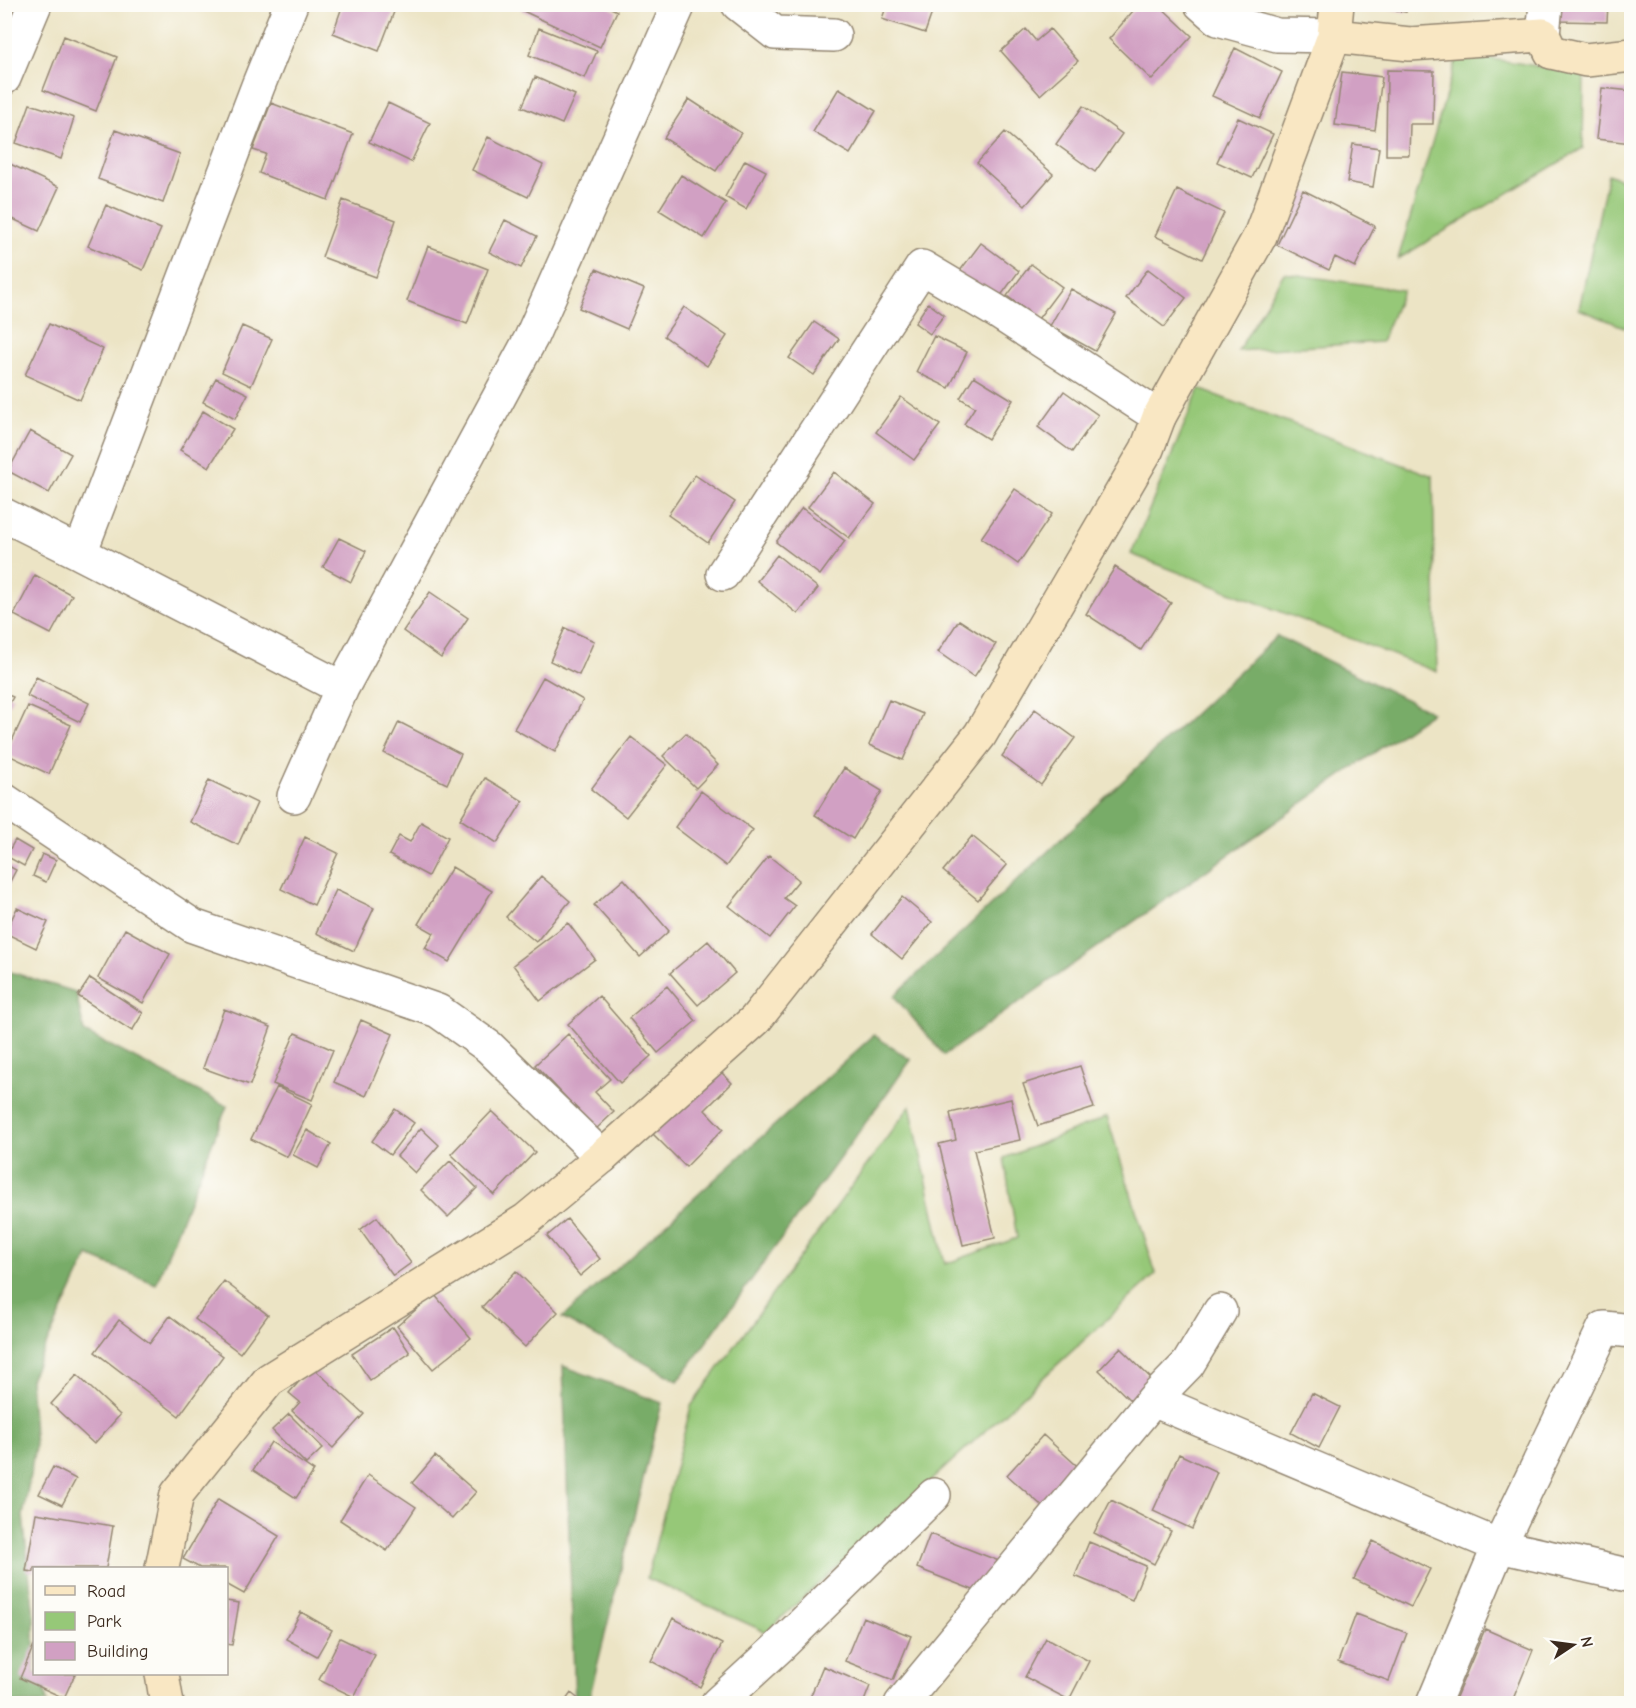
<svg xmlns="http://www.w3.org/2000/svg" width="1636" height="1708" font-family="'Comic Neue',sans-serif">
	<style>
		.green { fill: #96c878; stroke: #68794b; stroke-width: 1.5 }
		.forest { fill: #78ac68; stroke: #5a6b43; stroke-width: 1.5 }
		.building { fill: #d1a0c3 }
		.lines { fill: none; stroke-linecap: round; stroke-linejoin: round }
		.street-casing { stroke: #948772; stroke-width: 36 }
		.secondary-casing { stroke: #948772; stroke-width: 36 }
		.street { stroke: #fff; stroke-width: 33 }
		.secondary { stroke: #f9e7c3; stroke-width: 33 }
	</style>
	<rect width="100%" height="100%" fill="#fdfcf7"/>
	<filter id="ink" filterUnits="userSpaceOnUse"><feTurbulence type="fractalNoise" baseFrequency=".0167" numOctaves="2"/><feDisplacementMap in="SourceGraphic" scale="12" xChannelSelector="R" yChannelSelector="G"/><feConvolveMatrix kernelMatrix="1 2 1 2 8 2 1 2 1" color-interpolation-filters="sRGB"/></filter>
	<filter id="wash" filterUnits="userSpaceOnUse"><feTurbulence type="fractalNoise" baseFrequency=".008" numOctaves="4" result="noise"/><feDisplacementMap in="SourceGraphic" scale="24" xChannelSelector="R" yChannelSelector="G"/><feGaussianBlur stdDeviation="1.35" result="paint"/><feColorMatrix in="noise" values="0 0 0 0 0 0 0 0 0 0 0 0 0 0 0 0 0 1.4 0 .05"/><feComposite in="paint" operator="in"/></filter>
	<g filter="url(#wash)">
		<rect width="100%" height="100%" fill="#ece4c5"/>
		<path class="green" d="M 1458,54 L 1584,73 L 1583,148 L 1398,259 Z
			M 1608,174 L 1631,184 L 1631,330 L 1579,309 Z
			M 1284,273 L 1403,290 L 1381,342 L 1238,351 Z
			M 1199,389 L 1433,476 L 1437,672 L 1131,554 Z
			M 910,1106 L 945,1264 L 1017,1238 L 1004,1158 L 1107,1117 L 1156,1274 L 766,1632 L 647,1578 L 691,1406 Z"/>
		<path class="forest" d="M 1277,636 L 1432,712 L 944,1055 L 894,996 Z
			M 4,970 L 76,992 L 84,1032 L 227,1106 L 156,1284 L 88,1256 L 30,1379 L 35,1447 L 23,1516 L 34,1617 L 34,1674 L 42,1674 L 47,1703 L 5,1703 Z
			M 874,1035 L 911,1060 L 678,1381 L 562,1318 Z
			M 563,1366 L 662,1403 L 588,1703 L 575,1703 Z"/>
		<g id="blocks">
			<path class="building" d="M 343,4 L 397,4 L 379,51 L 333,33 Z
				M 523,4 L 603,4 L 617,11 L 600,47 L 521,10 Z
				M 887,4 L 935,4 L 925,33 L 882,19 Z
				M 1139,4 L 1158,4 L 1192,36 L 1152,80 L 1109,39 Z
				M 1362,4 L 1407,4 L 1406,12 Z
				M 1558,4 L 1608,4 L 1607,22 L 1557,21 Z
				M 539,28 L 597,51 L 585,78 L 529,55 Z
				M 1026,29 L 1036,41 L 1050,29 L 1078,61 L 1040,95 L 1001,51 Z
				M 64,36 L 117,57 L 96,111 L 43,90 Z
				M 1235,48 L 1282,72 L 1260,118 L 1212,96 Z
				M 1387,70 L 1434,71 L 1433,124 L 1410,124 L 1409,155 L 1386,155 Z
				M 1342,72 L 1382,77 L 1375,130 L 1335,125 Z
				M 535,77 L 575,95 L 562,124 L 522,107 Z
				M 839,88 L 876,111 L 850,154 L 813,132 Z
				M 1602,88 L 1632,91 L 1632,143 L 1596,139 Z
				M 689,99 L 741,133 L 716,171 L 664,138 Z
				M 271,103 L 353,134 L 328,200 L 259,173 L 266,154 L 253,150 Z
				M 388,103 L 430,123 L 411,162 L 369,142 Z
				M 30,104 L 74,118 L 61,159 L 16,143 Z
				M 1083,106 L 1122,134 L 1095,172 L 1056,144 Z
				M 1238,118 L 1273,134 L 1252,178 L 1217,162 Z
				M 115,130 L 180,154 L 163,203 L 98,179 Z
				M 1005,132 L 1053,174 L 1025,206 L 977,163 Z
				M 488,137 L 543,165 L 528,197 L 472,170 Z
				M 1353,144 L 1379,148 L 1373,187 L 1347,182 Z
				M 745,160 L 766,171 L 746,209 L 725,197 Z
				M 8,163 L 59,187 L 39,231 L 4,215 L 4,170 Z
				M 681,175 L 726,203 L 704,238 L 659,210 Z
				M 1177,190 L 1224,213 L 1202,259 L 1155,236 Z
				M 1303,190 L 1375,226 L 1355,267 L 1335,257 L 1329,270 L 1277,245 Z
				M 343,200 L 396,220 L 376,277 L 322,257 Z
				M 106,205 L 161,229 L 143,270 L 88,246 Z
				M 505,220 L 537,236 L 521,268 L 489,252 Z
				M 981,243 L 1019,271 L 994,305 L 956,276 Z
				M 428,246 L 488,269 L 467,324 L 407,301 Z
				M 1031,264 L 1062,287 L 1038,319 L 1007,296 Z
				M 596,269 L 644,289 L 627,329 L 579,308 Z
				M 1148,269 L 1186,298 L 1164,327 L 1126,298 Z
				M 1071,289 L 1116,314 L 1095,351 L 1050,326 Z
				M 928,303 L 944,315 L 930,334 L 915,323 Z
				M 684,307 L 727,336 L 707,366 L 664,336 Z
				M 814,322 L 839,339 L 814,375 L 789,358 Z
				M 49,324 L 103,349 L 80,400 L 25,375 Z
				M 242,326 L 272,339 L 251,386 L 222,372 Z
				M 934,336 L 967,352 L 949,388 L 916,372 Z
				M 974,376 L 1013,400 L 988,439 L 964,424 L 975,407 L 960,398 Z
				M 216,378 L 248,394 L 235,419 L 203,402 Z
				M 1064,391 L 1098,415 L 1072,452 L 1038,427 Z
				M 901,397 L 940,425 L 914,460 L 876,432 Z
				M 203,411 L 233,429 L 209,467 L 180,450 Z
				M 30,431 L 71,454 L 49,493 L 8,471 Z
				M 834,472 L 875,504 L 849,538 L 808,507 Z
				M 695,475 L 735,502 L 708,543 L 668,515 Z
				M 1015,489 L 1052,514 L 1018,564 L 981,538 Z
				M 802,508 L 845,541 L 820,575 L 776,542 Z
				M 339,538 L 366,551 L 351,582 L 323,567 Z
				M 777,555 L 818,588 L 798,614 L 757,581 Z
				M 1115,567 L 1171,603 L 1141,650 L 1086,614 Z
				M 35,575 L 72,595 L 51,634 L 14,615 Z
				M 430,592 L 468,618 L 441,658 L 403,631 Z
				M 959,620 L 996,644 L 974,677 L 938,652 Z
				M 565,628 L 594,641 L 579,675 L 550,661 Z
				M 36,677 L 89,703 L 80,722 L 27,696 Z
				M 543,677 L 583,700 L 555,752 L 514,729 Z
				M 4,693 L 13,697 L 4,713 Z
				M 889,700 L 923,714 L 903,760 L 869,745 Z
				M 28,706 L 71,725 L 49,774 L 6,754 Z
				M 1035,709 L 1075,738 L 1041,785 L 1002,756 Z
				M 399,722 L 461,754 L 447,784 L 384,753 Z
				M 686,733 L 718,765 L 696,788 L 663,756 Z
				M 631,737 L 667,765 L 626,817 L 591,789 Z
				M 844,768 L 882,791 L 853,839 L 815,815 Z
				M 485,778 L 523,801 L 497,843 L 460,819 Z
				M 209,780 L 257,803 L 238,845 L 190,822 Z
				M 701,791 L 753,830 L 726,866 L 675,827 Z
				M 421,822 L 448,837 L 428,876 L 389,855 L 399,836 L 410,842 Z
				M 972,836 L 1007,865 L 978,900 L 943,871 Z
				M 305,837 L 338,853 L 314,905 L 281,889 Z
				M 15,840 L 32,850 L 24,866 L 6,856 Z
				M 42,854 L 56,860 L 46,882 L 33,876 Z
				M 769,856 L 799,880 L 784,898 L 795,906 L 770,938 L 729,906 Z
				M 5,864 L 16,870 L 5,891 Z
				M 452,867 L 492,891 L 449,962 L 425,948 L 434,933 L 418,924 Z
				M 541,876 L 570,901 L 536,942 L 506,917 Z
				M 624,879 L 669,931 L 640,957 L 594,905 Z
				M 336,890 L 374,908 L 354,951 L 316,933 Z
				M 902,897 L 932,922 L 902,959 L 872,934 Z
				M 17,908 L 48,922 L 36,948 L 5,933 Z
				M 568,923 L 595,959 L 540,1001 L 513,965 Z
				M 125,929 L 170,954 L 143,1003 L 98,978 Z
				M 708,941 L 735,973 L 698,1005 L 670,973 Z
				M 90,978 L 143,1013 L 132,1031 L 78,996 Z
				M 667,986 L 696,1021 L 658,1053 L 629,1018 Z
				M 599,996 L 651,1056 L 620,1083 L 568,1024 Z
				M 224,1009 L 271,1027 L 250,1085 L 203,1068 Z
				M 361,1020 L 393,1034 L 366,1096 L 334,1082 Z
				M 295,1033 L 333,1050 L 312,1100 L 273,1084 Z
				M 568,1034 L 610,1079 L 595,1092 L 614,1112 L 596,1129 L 535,1065 Z
				M 1080,1066 L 1094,1108 L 1038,1126 L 1023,1084 Z
				M 716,1067 L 732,1083 L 705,1110 L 723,1129 L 686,1167 L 651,1132 Z
				M 277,1087 L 312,1104 L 287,1157 L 251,1139 Z
				M 1011,1099 L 1020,1140 L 974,1150 L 995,1238 L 963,1245 L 939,1144 L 956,1140 L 950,1113 Z
				M 395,1109 L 414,1123 L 390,1155 L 372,1141 Z
				M 492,1111 L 535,1152 L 494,1195 L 451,1154 Z
				M 421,1128 L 439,1145 L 415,1173 L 397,1156 Z
				M 307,1130 L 331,1144 L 318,1168 L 293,1155 Z
				M 450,1161 L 477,1188 L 448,1217 L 421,1190 Z
				M 377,1217 L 411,1263 L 393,1276 L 360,1230 Z
				M 567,1219 L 600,1259 L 580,1276 L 547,1236 Z
				M 1630,1251 L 1632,1251 L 1632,1274 L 1628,1274 Z
				M 516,1271 L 558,1312 L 525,1347 L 482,1307 Z
				M 224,1281 L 268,1315 L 240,1353 L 195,1319 Z
				M 434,1294 L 471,1338 L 433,1369 L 397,1326 Z
				M 170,1316 L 223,1356 L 179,1416 L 95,1352 L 119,1320 L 150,1343 Z
				M 393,1327 L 410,1353 L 370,1380 L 352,1354 Z
				M 1120,1348 L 1158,1385 L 1137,1407 L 1099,1370 Z
				M 312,1367 L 364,1414 L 333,1448 L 292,1411 L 300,1402 L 289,1393 Z
				M 77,1375 L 120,1415 L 94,1444 L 51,1404 Z
				M 1312,1393 L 1340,1407 L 1319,1448 L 1291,1433 Z
				M 289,1414 L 323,1448 L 306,1464 L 272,1430 Z
				M 1043,1435 L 1085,1473 L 1049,1512 L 1007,1475 Z
				M 271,1442 L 314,1471 L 296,1498 L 253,1470 Z
				M 1179,1454 L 1217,1472 L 1192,1529 L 1153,1511 Z
				M 435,1456 L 476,1492 L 452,1519 L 412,1483 Z
				M 53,1467 L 76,1479 L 62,1505 L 39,1494 Z
				M 368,1475 L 416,1507 L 387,1551 L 340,1520 Z
				M 218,1499 L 279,1536 L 244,1594 L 226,1584 L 226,1568 L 200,1568 L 183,1559 Z
				M 1111,1500 L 1171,1531 L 1154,1564 L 1094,1533 Z
				M 36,1513 L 113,1526 L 106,1568 L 34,1568 L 34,1572 L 26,1571 Z
				M 930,1534 L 999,1561 L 986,1595 L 917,1568 Z
				M 1373,1541 L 1430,1569 L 1411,1607 L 1354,1579 Z
				M 1089,1542 L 1146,1566 L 1132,1600 L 1075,1576 Z
				M 226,1601 L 239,1603 L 232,1645 L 226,1644 Z
				M 301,1612 L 332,1630 L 317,1656 L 286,1639 Z
				M 1356,1614 L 1407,1633 L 1389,1681 L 1338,1662 Z
				M 863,1617 L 911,1636 L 893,1680 L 845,1661 Z
				M 673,1618 L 722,1644 L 700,1687 L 651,1661 Z
				M 1485,1629 L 1533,1650 L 1511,1704 L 1459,1704 L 1454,1702 Z
				M 340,1638 L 375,1655 L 354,1697 L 319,1680 Z
				M 1046,1638 L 1089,1661 L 1069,1700 L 1025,1677 Z
				M 34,1645 L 34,1674 L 75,1674 L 64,1698 L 20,1678 Z
				M 823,1666 L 870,1686 L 863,1704 L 816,1704 L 809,1700 Z
				M 571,1693 L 585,1704 L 563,1704 Z"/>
		</g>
	</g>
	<g filter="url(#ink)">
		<use href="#blocks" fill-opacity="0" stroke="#948772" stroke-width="1.5"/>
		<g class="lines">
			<g class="street-casing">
				<path id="street" d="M 291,4 L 258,86 L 80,553 L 342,688
					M 738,4 L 775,33 L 834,35
					M 1201,4 L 1218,19 L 1277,35 L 1334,36
					M 1543,35 L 1546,4
					M 4,78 L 35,4
					M 4,515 L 80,553
					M 723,574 L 922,267 L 996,311 L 1159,417
					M 294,796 L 342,688 L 531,338 L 679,4
					M 4,800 L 193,926 L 438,1011 L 489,1047 L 602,1157
					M 1153,1400 L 1499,1546 L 1632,1576
					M 717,1704 L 780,1646 L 934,1495
					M 901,1704 L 1153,1400 L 1188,1364 L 1220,1311
					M 1433,1704 L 1499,1546 L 1604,1328 L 1632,1331"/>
			</g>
			<g class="secondary-casing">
				<path id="secondary" d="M 1334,36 L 1410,44 L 1543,35 L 1551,52 L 1586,60 L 1632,55
					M 162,1568 L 177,1494 L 269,1380 L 526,1220 L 602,1157 L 755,1020 L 980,735 L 1147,449 L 1159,417 L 1260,236 L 1334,36 L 1337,4
					M 162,1674 L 167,1704"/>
			</g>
			<use href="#street" class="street"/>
			<use href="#secondary" class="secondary"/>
		</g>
	</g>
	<rect width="1636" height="1708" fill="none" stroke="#fdfcf7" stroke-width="24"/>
	<rect x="33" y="1567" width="195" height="108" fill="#fdfcf7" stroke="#afa8a0" stroke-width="1.5"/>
	<rect x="45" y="1586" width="30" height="9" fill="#f9e7c3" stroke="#afa8a0" stroke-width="1.5"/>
	<text x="87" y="1597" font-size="18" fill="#3b2a1e">Road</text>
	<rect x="45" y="1612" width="30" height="18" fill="#96c878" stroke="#afa8a0" stroke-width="1.5"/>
	<text x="87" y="1627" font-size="18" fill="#3b2a1e">Park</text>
	<rect x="45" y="1642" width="30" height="18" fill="#d1a0c3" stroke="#afa8a0" stroke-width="1.5"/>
	<text x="87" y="1657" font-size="18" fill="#3b2a1e">Building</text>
	<g transform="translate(1573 1645) rotate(77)" stroke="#fdfcf7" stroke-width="4.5" paint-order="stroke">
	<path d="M0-4.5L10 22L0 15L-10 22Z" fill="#3b2a1e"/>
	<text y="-9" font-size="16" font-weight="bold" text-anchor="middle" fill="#3b2a1e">N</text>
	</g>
</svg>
